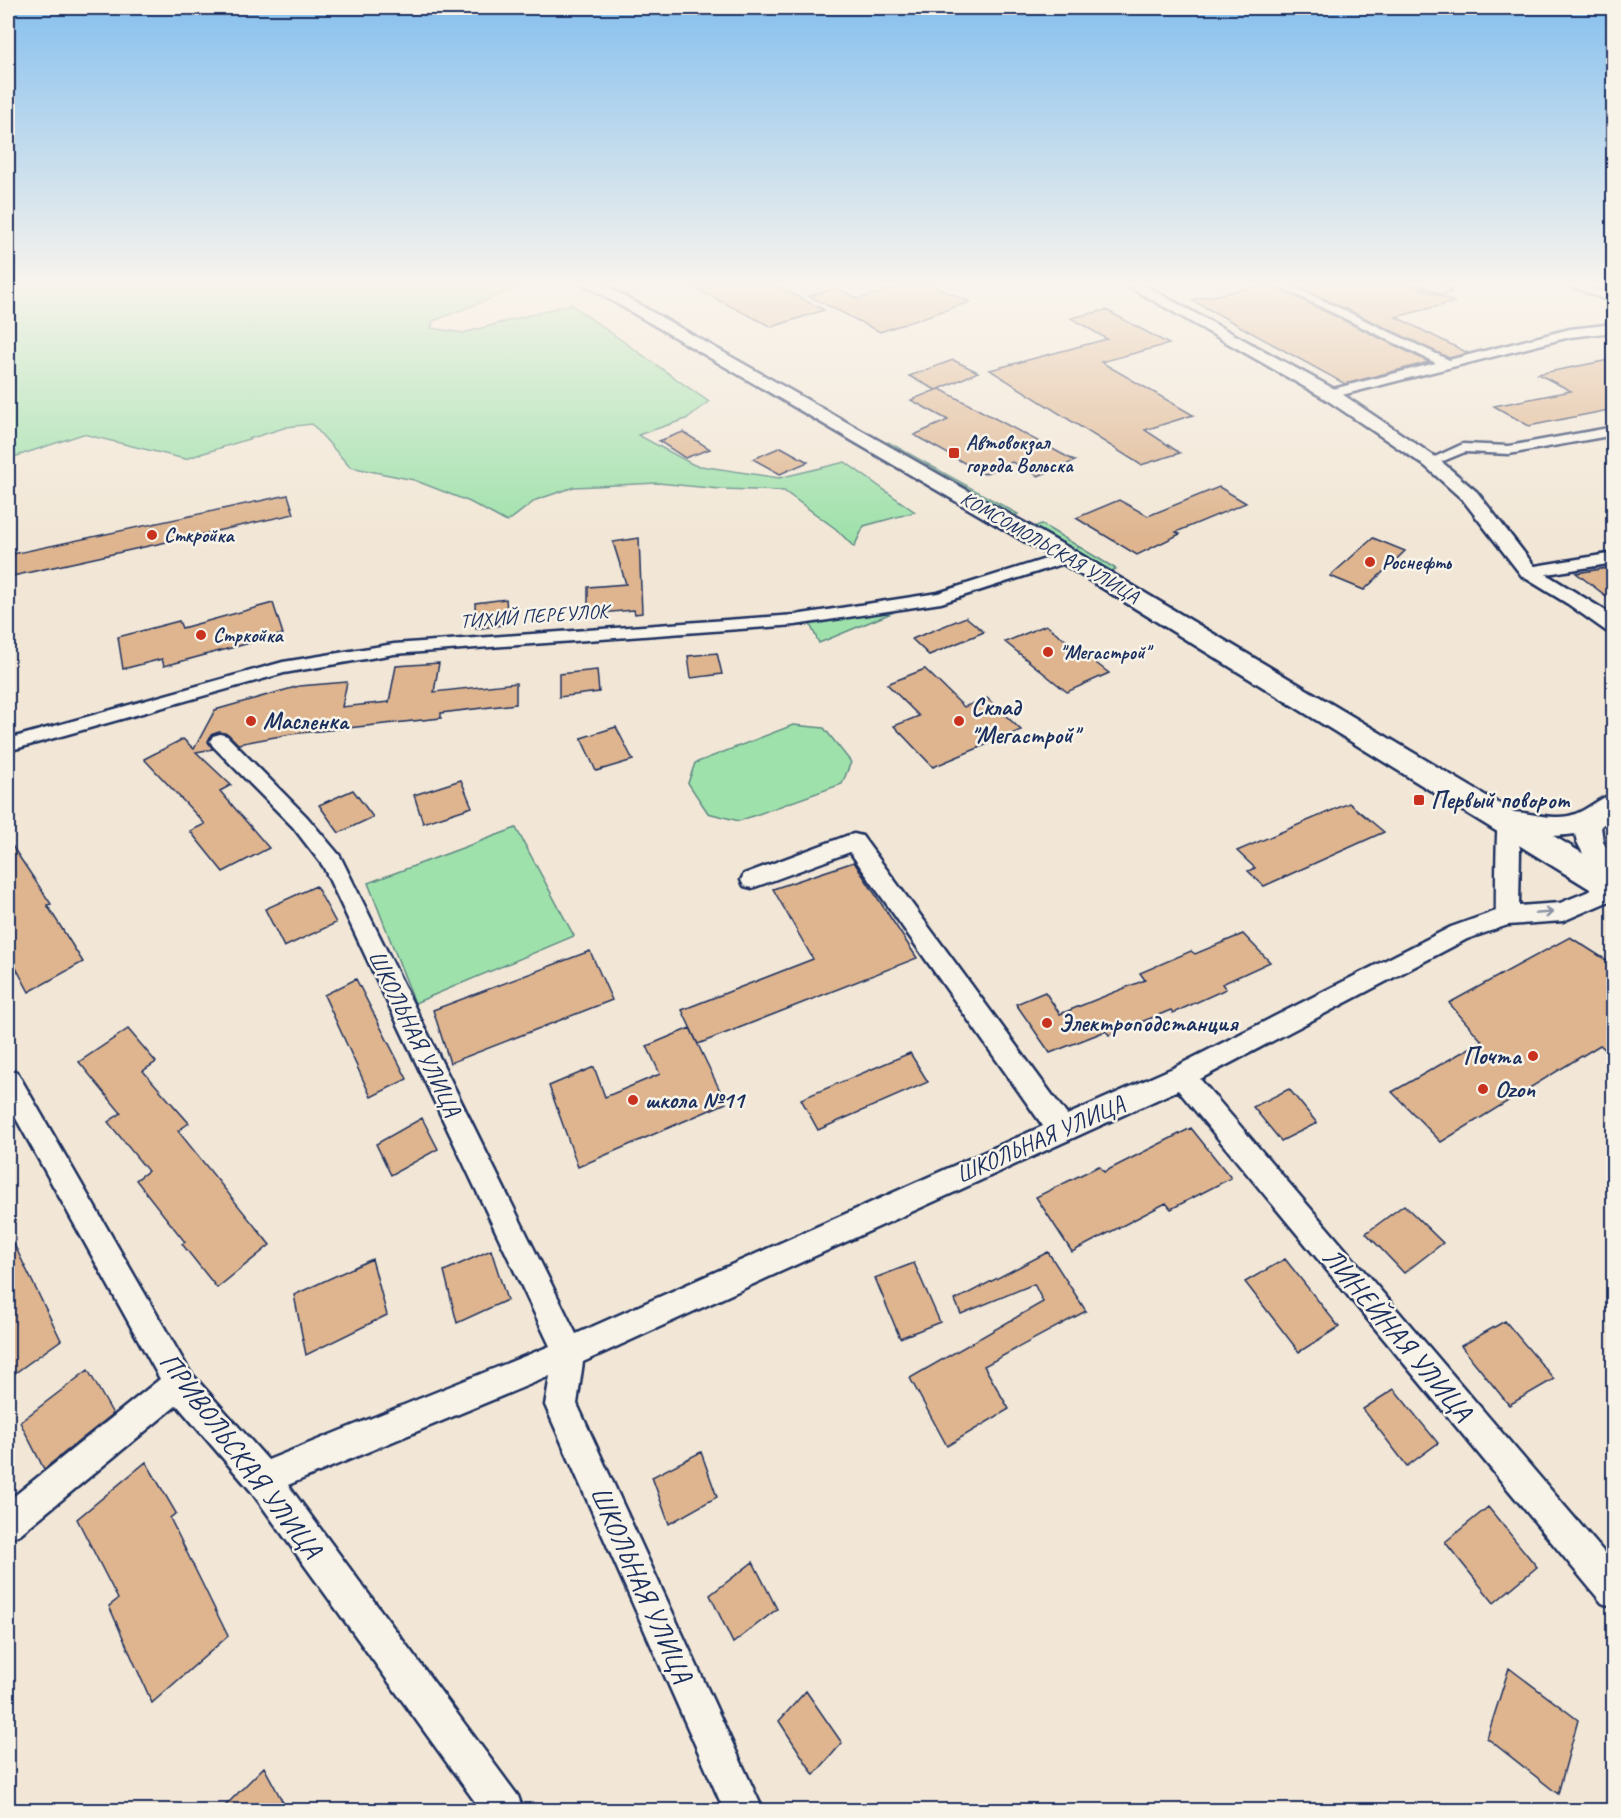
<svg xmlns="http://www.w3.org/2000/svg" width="1621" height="1818" font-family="Caveat,sans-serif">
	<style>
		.green { fill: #9fe1ab; stroke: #5d8884; stroke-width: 1.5 }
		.building { fill: #deb58f; stroke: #1b2f5e; stroke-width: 1.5 }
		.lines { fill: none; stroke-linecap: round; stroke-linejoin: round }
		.minor-casing { stroke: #1b2f5e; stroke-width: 5 }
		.tertiary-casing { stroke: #1b2f5e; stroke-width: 5 }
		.secondary-casing { stroke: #1b2f5e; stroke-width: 5 }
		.minor { fill: #f7f3e8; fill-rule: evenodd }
		.tertiary { fill: #f7f3e8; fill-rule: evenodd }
		.secondary { fill: #f7f3e8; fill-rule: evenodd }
		.oneway { stroke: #8991a3 }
		.poi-dot { fill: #c8321e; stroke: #f7f3e8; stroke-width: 2 }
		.labels { text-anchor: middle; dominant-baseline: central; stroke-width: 5; stroke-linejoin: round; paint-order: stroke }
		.far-poi-label { font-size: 20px; font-weight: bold; fill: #1b2f5e; stroke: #f7f3e8; text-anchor: start }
		.far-street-label { font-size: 20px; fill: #1b2f5e; stroke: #f7f3e8 }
		.poi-label { font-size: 24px; font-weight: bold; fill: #1b2f5e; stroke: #f7f3e8; text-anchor: start }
		.street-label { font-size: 24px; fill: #1b2f5e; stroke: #f7f3e8 }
		.near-street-label { font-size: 28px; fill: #1b2f5e; stroke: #f7f3e8 }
	</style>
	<rect width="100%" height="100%" fill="#f2e7d6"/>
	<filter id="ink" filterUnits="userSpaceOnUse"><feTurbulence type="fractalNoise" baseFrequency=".0167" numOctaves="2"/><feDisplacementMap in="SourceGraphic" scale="12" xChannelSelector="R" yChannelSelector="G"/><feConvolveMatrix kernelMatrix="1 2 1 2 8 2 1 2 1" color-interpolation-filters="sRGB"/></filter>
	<g filter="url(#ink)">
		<path class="green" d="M 8,282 L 514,282 L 520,287 L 433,321 L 431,328 L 463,333 L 570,304 L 709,402 L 686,419 L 638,435 L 694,465 L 779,478 L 845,462 L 915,512 L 864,526 L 854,547 L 836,529 L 784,491 L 720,489 L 658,483 L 574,487 L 536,500 L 507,522 L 470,502 L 414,480 L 350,467 L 312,424 L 287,427 L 185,459 L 83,434 L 8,459 Z
			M 888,442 L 1018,514 L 1013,517 L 883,444 Z
			M 1041,524 L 1116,569 L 1107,573 L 1032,528 Z
			M 894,612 L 819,643 L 809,622 Z
			M 793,725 L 824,728 L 851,762 L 842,784 L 739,821 L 708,813 L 688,783 L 695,763 Z
			M 516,828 L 574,936 L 415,1003 L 368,883 Z"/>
		<path class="building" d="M 682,282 L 769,282 L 824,310 L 772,327 Z
			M 914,282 L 925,282 L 970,302 L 880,332 L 809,296 L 836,288 L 859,299 Z
			M 1289,282 L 1406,282 L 1454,302 L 1396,317 L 1468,353 L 1449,358 Z
			M 1269,284 L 1429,362 L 1345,384 L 1192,300 Z
			M 1106,310 L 1169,344 L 1101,362 L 1193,415 L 1145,430 L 1180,453 L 1141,465 L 990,370 L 1107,339 L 1071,318 Z
			M 1614,359 L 1614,409 L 1529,426 L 1494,406 L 1571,391 L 1538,374 Z
			M 953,360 L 978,372 L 937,390 L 940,389 L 1075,461 L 1038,476 L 1012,462 L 984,474 L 914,435 L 948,420 L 911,400 L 936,390 L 909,376 Z
			M 683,432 L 710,449 L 685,458 L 659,441 Z
			M 781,447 L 808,462 L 780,474 L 753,459 Z
			M 1219,487 L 1246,503 L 1176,532 L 1180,534 L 1137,555 L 1076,518 L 1119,500 L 1148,516 Z
			M 288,495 L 294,514 L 8,577 L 8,555 Z
			M 639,538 L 642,613 L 635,614 L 634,610 L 588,614 L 588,587 L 626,584 L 613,542 Z
			M 1373,538 L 1405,551 L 1364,590 L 1330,576 Z
			M 1614,567 L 1614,602 L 1576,573 Z
			M 506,599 L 508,624 L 476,629 L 475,603 Z
			M 273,603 L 283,634 L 164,666 L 162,659 L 123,669 L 118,637 L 179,621 L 182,628 Z
			M 966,617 L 984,632 L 929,655 L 912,639 Z
			M 1046,625 L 1109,673 L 1067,692 L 1005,642 Z
			M 717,653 L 722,674 L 691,678 L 688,656 Z
			M 439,663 L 434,692 L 516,683 L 516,704 L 441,713 L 441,718 L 291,734 L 238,744 L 228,734 L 219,732 L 211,735 L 208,742 L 213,749 L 196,752 L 231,785 L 220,791 L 269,848 L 223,872 L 190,831 L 205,824 L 144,759 L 183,739 L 194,749 L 215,710 L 299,686 L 347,682 L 342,707 L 389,702 L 396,666 Z
			M 925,669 L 964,707 L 987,698 L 1021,730 L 933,767 L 894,726 L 919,716 L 887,684 Z
			M 597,670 L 599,692 L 559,697 L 559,674 Z
			M 616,727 L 633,760 L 596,771 L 581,738 Z
			M 461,780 L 472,807 L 423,823 L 414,795 Z
			M 353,790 L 373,817 L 339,833 L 319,805 Z
			M 1349,803 L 1384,832 L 1264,886 L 1248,871 L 1255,868 L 1237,851 Z
			M 8,840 L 51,904 L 47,905 L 83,962 L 29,992 L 8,953 Z
			M 854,862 L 917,958 L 698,1044 L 682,1010 L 813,959 L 773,889 Z
			M 316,886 L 336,923 L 284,947 L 265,909 Z
			M 1243,934 L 1270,962 L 1222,984 L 1226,989 L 1173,1013 L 1171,1010 L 1109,1035 L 1106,1031 L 1050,1053 L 1016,1004 L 1045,992 L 1060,1014 L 1145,980 L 1140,973 L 1191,951 L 1195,954 Z
			M 1570,937 L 1614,965 L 1614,1057 L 1600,1045 L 1441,1142 L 1392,1092 L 1482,1041 L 1449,1003 Z
			M 590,951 L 612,1000 L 450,1063 L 433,1010 Z
			M 356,979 L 407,1079 L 371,1097 L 324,995 Z
			M 690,1028 L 726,1103 L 578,1167 L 549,1086 L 594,1067 L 605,1097 L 660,1074 L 647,1046 Z
			M 128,1029 L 156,1062 L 143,1071 L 189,1123 L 178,1131 L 270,1245 L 217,1288 L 182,1244 L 185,1242 L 136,1180 L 148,1171 L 108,1122 L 121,1113 L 79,1062 Z
			M 910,1053 L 928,1082 L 818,1130 L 801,1099 Z
			M 1289,1089 L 1317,1123 L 1281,1141 L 1253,1107 Z
			M 422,1118 L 438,1149 L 391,1175 L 376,1144 Z
			M 1191,1128 L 1231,1178 L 1171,1209 L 1166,1203 L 1072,1252 L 1036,1197 L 1099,1166 L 1104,1172 Z
			M 1404,1205 L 1443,1243 L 1404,1273 L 1366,1233 Z
			M 8,1232 L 61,1340 L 8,1378 Z
			M 491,1250 L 507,1300 L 457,1323 L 444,1271 Z
			M 1048,1252 L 1086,1311 L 984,1366 L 1009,1409 L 947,1446 L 910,1378 L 1043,1302 L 1034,1284 L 961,1314 L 955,1300 Z
			M 372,1259 L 387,1315 L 306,1355 L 294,1295 Z
			M 1285,1259 L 1339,1327 L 1299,1352 L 1245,1282 Z
			M 914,1263 L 940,1322 L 900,1338 L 875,1278 Z
			M 1505,1321 L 1554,1379 L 1509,1405 L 1461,1346 Z
			M 88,1370 L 113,1414 L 44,1469 L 20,1422 Z
			M 1394,1389 L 1438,1443 L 1407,1466 L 1363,1409 Z
			M 701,1452 L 717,1497 L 669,1524 L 652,1477 Z
			M 146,1462 L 176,1513 L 170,1518 L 228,1636 L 152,1703 L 109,1606 L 118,1599 L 77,1519 Z
			M 1488,1507 L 1537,1567 L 1494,1603 L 1445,1542 Z
			M 753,1562 L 777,1609 L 733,1643 L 710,1595 Z
			M 1509,1668 L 1578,1720 L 1558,1794 L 1487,1738 Z
			M 806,1691 L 842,1743 L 814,1775 L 779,1721 Z
			M 264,1767 L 287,1810 L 221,1810 Z"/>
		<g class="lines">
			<g class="minor-casing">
				<path id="minor" d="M 1270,282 L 1284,282 L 1449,360 L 1570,329 L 1614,324 L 1614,332 L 1570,337 L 1330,398 L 1323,394 L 1325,391 L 1436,363 Z
					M 1418,282 L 1433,282 L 1450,291 L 1440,293 Z
					M 1560,282 L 1576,282 L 1614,296 L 1614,303 Z
					M 1614,427 L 1614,435 L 1509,454 L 1465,452 L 1431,466 L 1424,462 L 1463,444 L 1509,446 Z
					M 1068,552 L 1074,554 L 1076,557 L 1074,560 L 941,603 L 795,625 L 394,654 L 284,673 L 8,751 L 8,739 L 283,662 L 394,644 L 795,615 L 938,593 Z
					M 1614,553 L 1614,563 L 1529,577 L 1521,572 L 1529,567 Z
					M 220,734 L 227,736 L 307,817 L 340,856 L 576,1334 L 1043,1126 L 850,852 L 752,888 L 744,886 L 741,880 L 744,874 L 846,836 L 854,834 L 862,836 L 1067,1115 L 1173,1068 L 1451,927 L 1496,911 C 1496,897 1496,821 1499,816 L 1506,813 L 1513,816 L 1520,849 L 1519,906 L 1560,903 L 1614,881 L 1614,899 L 1563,921 L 1508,925 L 1467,939 L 1200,1079 L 1614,1564 L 1614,1608 L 1602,1603 L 1178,1090 L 583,1362 L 577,1404 L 763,1810 L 724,1810 L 545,1405 L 550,1376 L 288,1485 L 518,1796 L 523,1810 L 481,1810 L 251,1491 L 177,1405 L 20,1534 L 8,1539 L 8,1501 L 160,1379 L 8,1104 L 8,1069 L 17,1072 L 190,1372 L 268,1460 L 550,1346 L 323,866 L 293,827 L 213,746 L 210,741 L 213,736 Z"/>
			</g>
			<g class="tertiary-casing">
				<path id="tertiary" d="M 1121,282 L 1138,282 L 1336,390 L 1437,458 L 1477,492 L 1536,568 L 1614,616 L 1614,632 L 1606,631 L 1568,604 L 1522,576 L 1463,500 L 1425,466 L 1324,398 Z
					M 1614,794 L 1614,817 L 1601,826 L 1603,842 L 1614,860 L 1614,897 L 1604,894 L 1577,842 L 1575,834 C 1550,838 1521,835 1497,828 L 1493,821 L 1497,814 C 1517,808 1537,818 1558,817 C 1584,817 1592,800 1614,794 Z"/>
			</g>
			<g class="secondary-casing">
				<path id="secondary" d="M 580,282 L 599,282 L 1076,552 L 1614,872 L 1614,900 L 1603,897 L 1060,562 Z"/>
			</g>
			<use href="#minor" class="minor"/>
			<use href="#tertiary" class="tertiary"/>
			<use href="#secondary" class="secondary"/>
		</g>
		<defs><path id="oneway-shaft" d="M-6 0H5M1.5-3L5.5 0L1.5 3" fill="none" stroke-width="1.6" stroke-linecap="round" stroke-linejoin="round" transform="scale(1.5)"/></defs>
		<use class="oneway" href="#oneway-shaft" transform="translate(1544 913) rotate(-5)"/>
	</g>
	<linearGradient id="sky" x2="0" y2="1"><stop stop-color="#87c0ee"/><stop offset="0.53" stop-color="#f9f4ed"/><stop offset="1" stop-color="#f9f4ed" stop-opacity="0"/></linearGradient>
	<rect width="1621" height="536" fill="url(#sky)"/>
	<g class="poi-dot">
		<rect x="948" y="447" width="12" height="12" rx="3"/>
		<circle cx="152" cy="535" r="6"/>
		<circle cx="1370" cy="562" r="6"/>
		<circle cx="201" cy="635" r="6"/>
		<circle cx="1048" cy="652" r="6"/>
		<circle cx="251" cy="721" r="6"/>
		<circle cx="959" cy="721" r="6"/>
		<rect x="1413" y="794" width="12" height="12" rx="3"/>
		<circle cx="1047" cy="1023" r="6"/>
		<circle cx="1533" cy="1056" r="6"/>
		<circle cx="1483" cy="1089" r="6"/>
		<circle cx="633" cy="1100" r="6"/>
	</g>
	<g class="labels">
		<g class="far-poi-label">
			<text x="966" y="442">Автовокзал<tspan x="966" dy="23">города Вольска</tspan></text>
			<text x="164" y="535">Сткройка</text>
			<text x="1382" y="562">Роснефть</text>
			<text x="213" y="635">Стркойка</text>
			<text x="1060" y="652">"Мегастрой"</text>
		</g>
		<g class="far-street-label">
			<text transform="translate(1050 547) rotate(30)">КОМСОМОЛЬСКАЯ УЛИЦА</text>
			<text transform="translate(534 616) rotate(-4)">ТИХИЙ ПЕРЕУЛОК</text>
		</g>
		<g class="poi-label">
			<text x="971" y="707">Склад<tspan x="971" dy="28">"Мегастрой"</tspan></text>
			<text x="263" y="721">Масленка</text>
			<text x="1431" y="800">Первый поворот</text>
			<text x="1059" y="1023">Электроподстанция</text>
			<text x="1521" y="1056" text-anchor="end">Почта</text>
			<text x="1495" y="1089">Ozon</text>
			<text x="645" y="1100">школа №11</text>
		</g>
		<g class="street-label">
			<text transform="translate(415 1033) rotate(64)">ШКОЛЬНАЯ УЛИЦА</text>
			<text transform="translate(1040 1139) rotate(-24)">ШКОЛЬНАЯ УЛИЦА</text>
		</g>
		<g class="near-street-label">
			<text transform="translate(1398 1334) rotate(50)">ЛИНЕЙНАЯ УЛИЦА</text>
			<text transform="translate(241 1455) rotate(53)">ПРИВОЛЬСКАЯ УЛИЦА</text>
			<text transform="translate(642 1584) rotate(66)">ШКОЛЬНАЯ УЛИЦА</text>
		</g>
	</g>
	<rect width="1621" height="1818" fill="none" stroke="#f7f3e8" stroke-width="30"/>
	<rect x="15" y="15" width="1591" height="1788" fill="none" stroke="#1b2f5e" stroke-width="2" filter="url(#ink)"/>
</svg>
